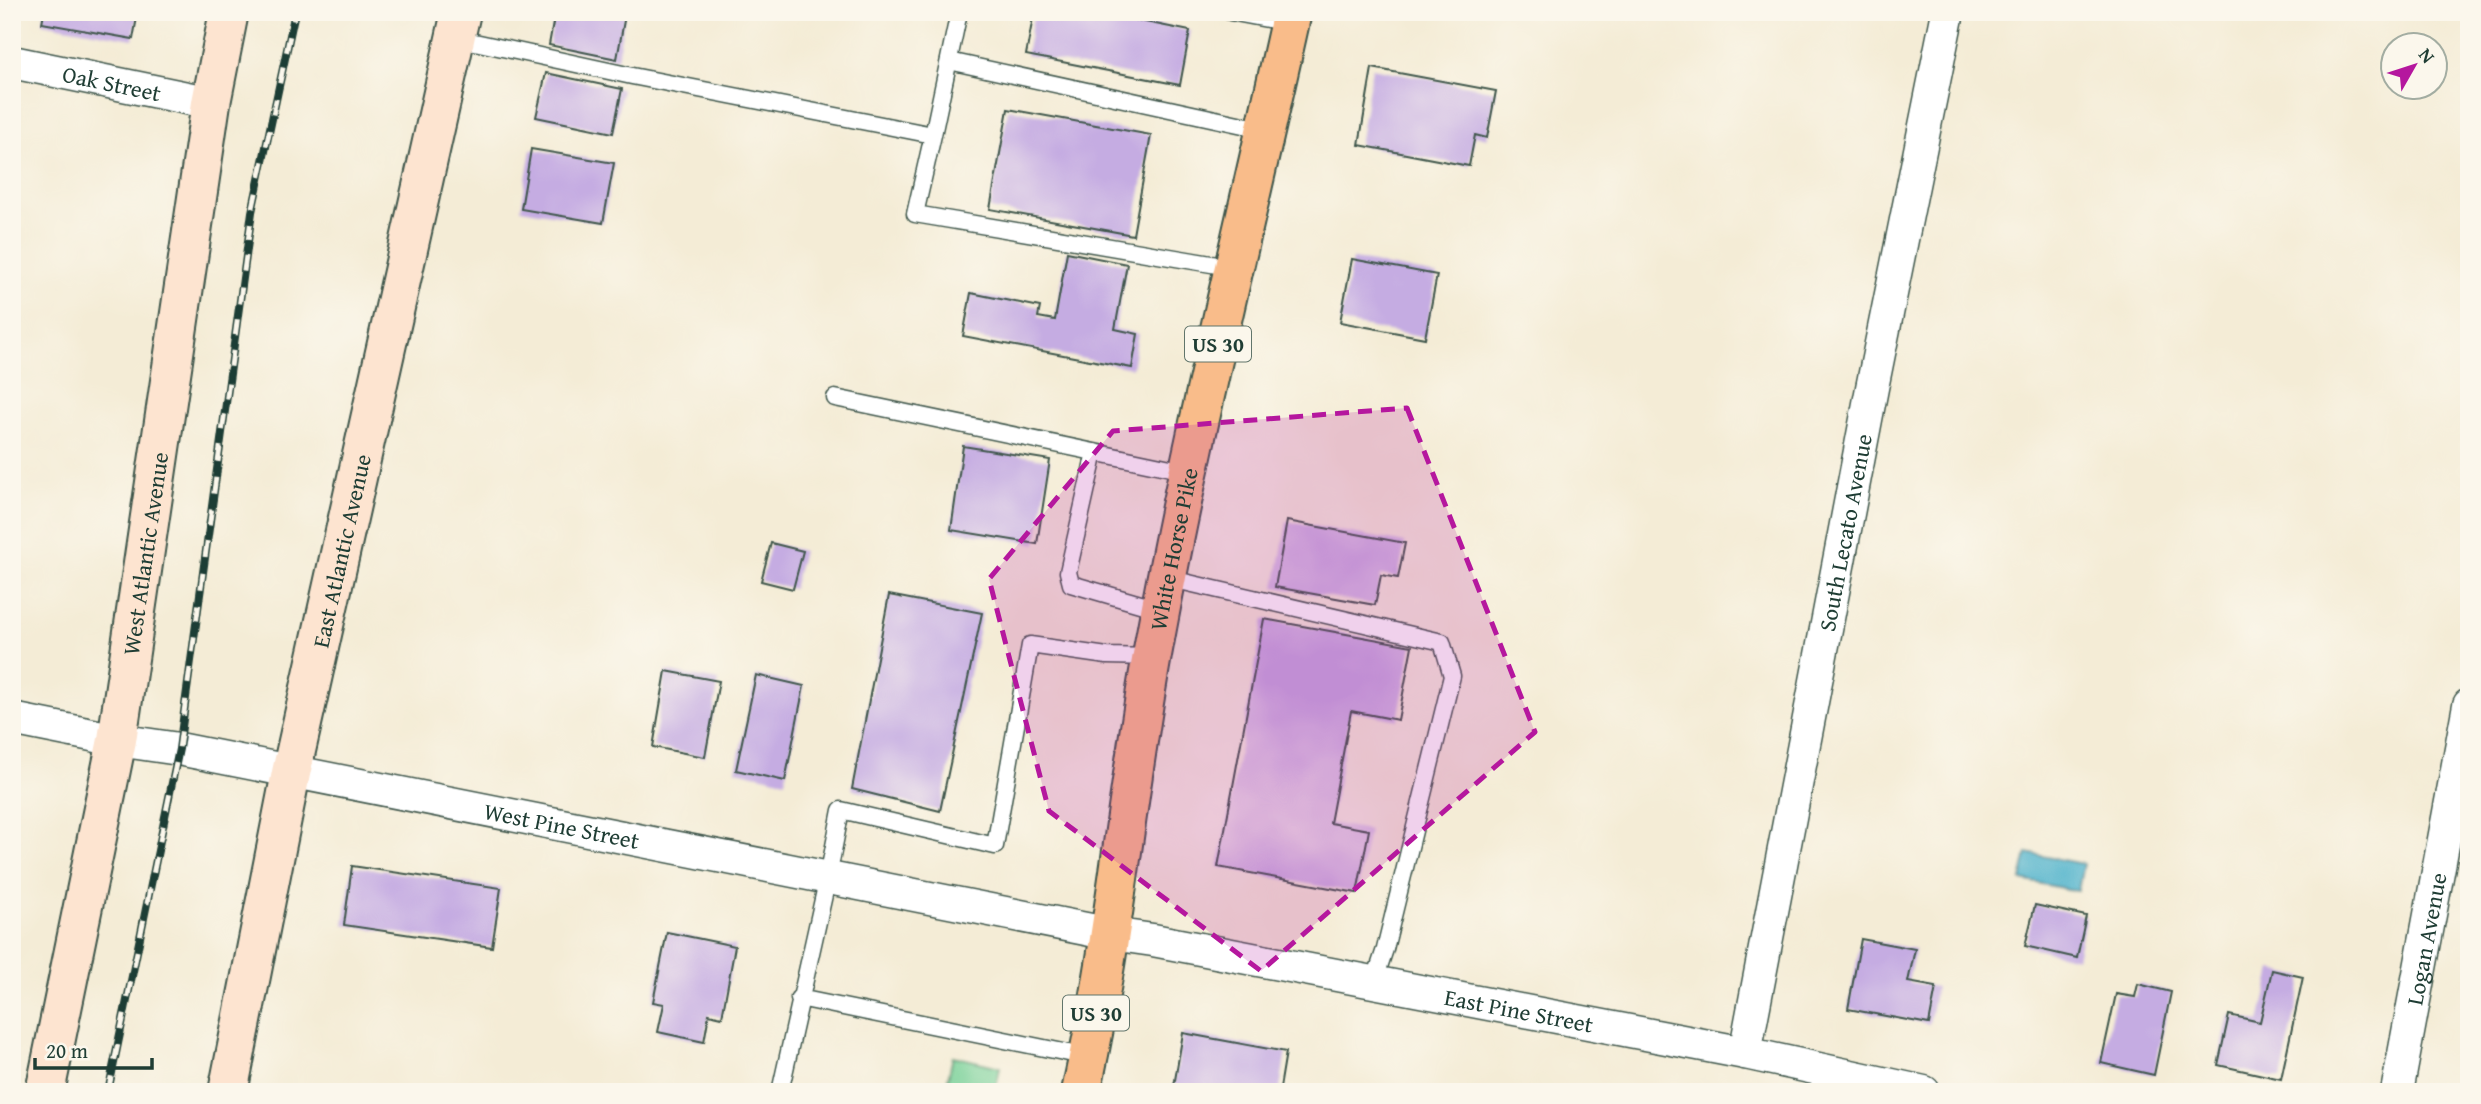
<svg xmlns="http://www.w3.org/2000/svg" width="2481" height="1104" font-family="'Gentium Book Plus',serif">
	<style>
		.green { fill: #76d097; stroke: #4a8666; stroke-width: 2 }
		.water { fill: #4cb1cb; stroke: #367780; stroke-width: 2 }
		.building { fill: #c5ace2 }
		.lines { fill: none; stroke-linecap: round; stroke-linejoin: round }
		.lane-casing { stroke: #3f574c; stroke-width: 19 }
		.street-casing { stroke: #3f574c; stroke-width: 35 }
		.secondary-casing { stroke: #3f574c; stroke-width: 42 }
		.highway-casing { stroke: #3f574c; stroke-width: 42 }
		.lane { stroke: #fff; stroke-width: 16 }
		.street { stroke: #fff; stroke-width: 32 }
		.secondary { stroke: #fde4d0; stroke-width: 38 }
		.highway { stroke: #f9bc8a; stroke-width: 38 }
		.rail-casing { stroke: #1f3d34; stroke-width: 8 }
		.rail { stroke: #fbf7ec; stroke-width: 5; stroke-dasharray: 16; stroke-linecap: butt }
		.marked { fill: #b5179e; fill-opacity: 0.2; stroke: #b5179e; stroke-width: 5; stroke-dasharray: 14 9; stroke-linejoin: round }
		.labels { text-anchor: middle; dominant-baseline: central; stroke-width: 6; stroke-linejoin: round; paint-order: stroke }
		.shield { fill: #fbf7ec; stroke: #61756b; stroke-width: 2 }
		.shield-label { font-size: 21px; font-weight: bold; fill: #1f3d34 }
		.street-label { font-size: 23px; fill: #1f3d34; stroke: #fbf7ec }
	</style>
	<rect width="100%" height="100%" fill="#fbf7ec"/>
	<filter id="ink" filterUnits="userSpaceOnUse"><feTurbulence type="fractalNoise" baseFrequency=".0143" numOctaves="2"/><feDisplacementMap in="SourceGraphic" scale="14" xChannelSelector="R" yChannelSelector="G"/><feConvolveMatrix kernelMatrix="1 2 1 2 8 2 1 2 1" color-interpolation-filters="sRGB"/></filter>
	<filter id="wash" filterUnits="userSpaceOnUse"><feTurbulence type="fractalNoise" baseFrequency=".00686" numOctaves="4" result="noise"/><feDisplacementMap in="SourceGraphic" scale="28" xChannelSelector="R" yChannelSelector="G"/><feGaussianBlur stdDeviation="1.57" result="paint"/><feColorMatrix in="noise" values="0 0 0 0 0 0 0 0 0 0 0 0 0 0 0 0 0 1.4 0 .05"/><feComposite in="paint" operator="in"/></filter>
	<g filter="url(#wash)">
		<rect width="100%" height="100%" fill="#f4ecd6"/>
		<path class="green" d="M 953,1056 L 1000,1067 L 995,1092 L 945,1092 Z"/>
		<path class="water" d="M 2027,853 L 2083,864 L 2078,891 L 2021,880 Z"/>
		<g id="blocks">
			<path class="building" d="M 44,12 L 138,12 L 133,39 L 42,23 Z
				M 555,12 L 609,12 L 625,15 L 617,59 L 549,45 Z
				M 1034,12 L 1096,12 L 1190,31 L 1180,85 L 1026,55 Z
				M 1372,68 L 1496,91 L 1487,138 L 1475,135 L 1469,166 L 1359,145 Z
				M 546,73 L 622,89 L 613,133 L 536,117 Z
				M 1008,109 L 1151,135 L 1133,235 L 990,209 Z
				M 531,149 L 614,163 L 603,223 L 521,209 Z
				M 1067,252 L 1127,264 L 1115,329 L 1138,334 L 1132,368 L 963,336 L 971,293 L 1040,307 L 1038,317 L 1055,320 Z
				M 1352,259 L 1437,275 L 1425,338 L 1340,322 Z
				M 963,446 L 1050,460 L 1037,544 L 951,530 Z
				M 1287,521 L 1405,543 L 1398,578 L 1381,575 L 1375,605 L 1275,587 Z
				M 771,543 L 803,551 L 793,589 L 761,581 Z
				M 889,595 L 982,613 L 940,811 L 852,789 Z
				M 1264,619 L 1412,646 L 1398,720 L 1351,711 L 1330,823 L 1369,830 L 1357,893 L 1218,867 Z
				M 666,671 L 719,681 L 705,757 L 653,747 Z
				M 756,675 L 804,686 L 785,781 L 736,770 Z
				M 352,866 L 501,888 L 492,947 L 344,925 Z
				M 2035,905 L 2086,916 L 2077,958 L 2025,946 Z
				M 667,932 L 735,946 L 722,1017 L 709,1014 L 704,1042 L 658,1032 L 664,1004 L 653,1002 Z
				M 1861,939 L 1915,949 L 1908,982 L 1936,987 L 1929,1024 L 1848,1009 Z
				M 2272,970 L 2303,977 L 2281,1079 L 2218,1065 L 2229,1015 L 2260,1022 Z
				M 2138,984 L 2171,992 L 2154,1075 L 2101,1063 L 2116,994 L 2135,997 Z
				M 1183,1033 L 1286,1052 L 1280,1088 L 1292,1092 L 1173,1092 Z"/>
		</g>
	</g>
	<g filter="url(#ink)">
		<use href="#blocks" fill-opacity="0" stroke="#3f574c" stroke-width="2"/>
		<g class="lines">
			<g class="lane-casing">
				<path id="lane" d="M 1230,12 L 1289,23
					M 456,38 L 632,76 L 933,135 L 915,214 L 1235,268
					M 949,61 L 1266,130
					M 933,135 L 959,12
					M 835,398 L 1190,472
					M 1095,452 L 1068,572 L 1071,584 L 1161,610
					M 1167,578 L 1442,642 L 1452,676 L 1385,949 L 1374,982
					M 799,998 L 1088,1057
					M 780,1092 L 828,877 L 841,810 L 995,846 L 1030,645 L 1107,656 L 1152,657"/>
			</g>
			<g class="street-casing">
				<g id="street">
					<path id="s1" d="M 12,62 L 211,103"/>
					<path id="s2" d="M 12,719 L 117,740 L 179,749 L 1111,934 L 1153,940 L 1745,1053 L 1924,1092"/>
					<path id="s3" d="M 1745,1053 L 1872,388 L 1948,12"/>
					<path id="s4" d="M 2397,1092 L 2469,705"/>
				</g>
			</g>
			<g class="secondary-casing">
				<g id="secondary">
					<path id="s5" d="M 45,1092 L 117,740 L 211,103 L 229,12"/>
					<path id="s6" d="M 228,1092 L 291,773 L 461,12"/>
				</g>
			</g>
			<g class="highway-casing">
				<g id="highway">
					<path id="s7" d="M 1081,1092 C 1113,948 1126,800 1152,655 C 1191,440 1245,226 1292,12"/>
				</g>
			</g>
			<use href="#lane" class="lane"/>
			<use href="#street" class="street"/>
			<use href="#secondary" class="secondary"/>
			<use href="#highway" class="highway"/>
			<g class="rail-casing">
				<path id="rail" d="M 108,1092 L 179,749 L 252,212 L 295,12"/>
			</g>
			<use href="#rail" class="rail"/>
		</g>
	</g>
	<path class="marked" d="M 1407,408 L 1535,732 L 1261,971 L 1049,811 L 989,579 L 1113,431 Z"/>
	<g class="labels">
		<g class="shield">
			<rect x="1185" y="326.5" width="66" height="35" rx="5"/>
			<rect x="1063" y="995.5" width="66" height="35" rx="5"/>
		</g>
		<g class="shield-label">
			<text x="1218" y="344">US 30</text>
			<text x="1096" y="1013">US 30</text>
		</g>
		<g class="street-label">
			<text stroke="none"><textPath href="#s1" startOffset="102">Oak Street</textPath></text>
			<text stroke="none"><textPath href="#s3" startOffset="530">South Lecato Avenue</textPath></text>
			<text stroke="none"><textPath href="#s7" startOffset="551">White Horse Pike</textPath></text>
			<text stroke="none"><textPath href="#s6" startOffset="553">East Atlantic Avenue</textPath></text>
			<text stroke="none"><textPath href="#s5" startOffset="548">West Atlantic Avenue</textPath></text>
			<text stroke="none"><textPath href="#s2" startOffset="560">West Pine Street</textPath></text>
			<text stroke="none"><textPath href="#s4" startOffset="156">Logan Avenue</textPath></text>
			<text stroke="none"><textPath href="#s2" startOffset="1535">East Pine Street</textPath></text>
		</g>
	</g>
	<rect width="2481" height="1104" fill="none" stroke="#fbf7ec" stroke-width="42"/>
	<g transform="translate(2414 66) rotate(51)"><circle r="33" fill="#fbf7ec" stroke="#a3ada2" stroke-width="2"/>
	<path d="M0-5L12 26L0 18L-12 26Z" fill="#b5179e"/>
	<text y="-10" font-size="19" font-weight="bold" text-anchor="middle" fill="#1f3d34">N</text>
	</g>
	<path d="M35 1058v10h117v-10" fill="none" stroke="#1f3d34" stroke-width="3.5"/>
	<text x="46" y="1058" font-size="21" fill="#1f3d34" stroke="#fbf7ec" stroke-width="5" paint-order="stroke">20 m</text>
</svg>
